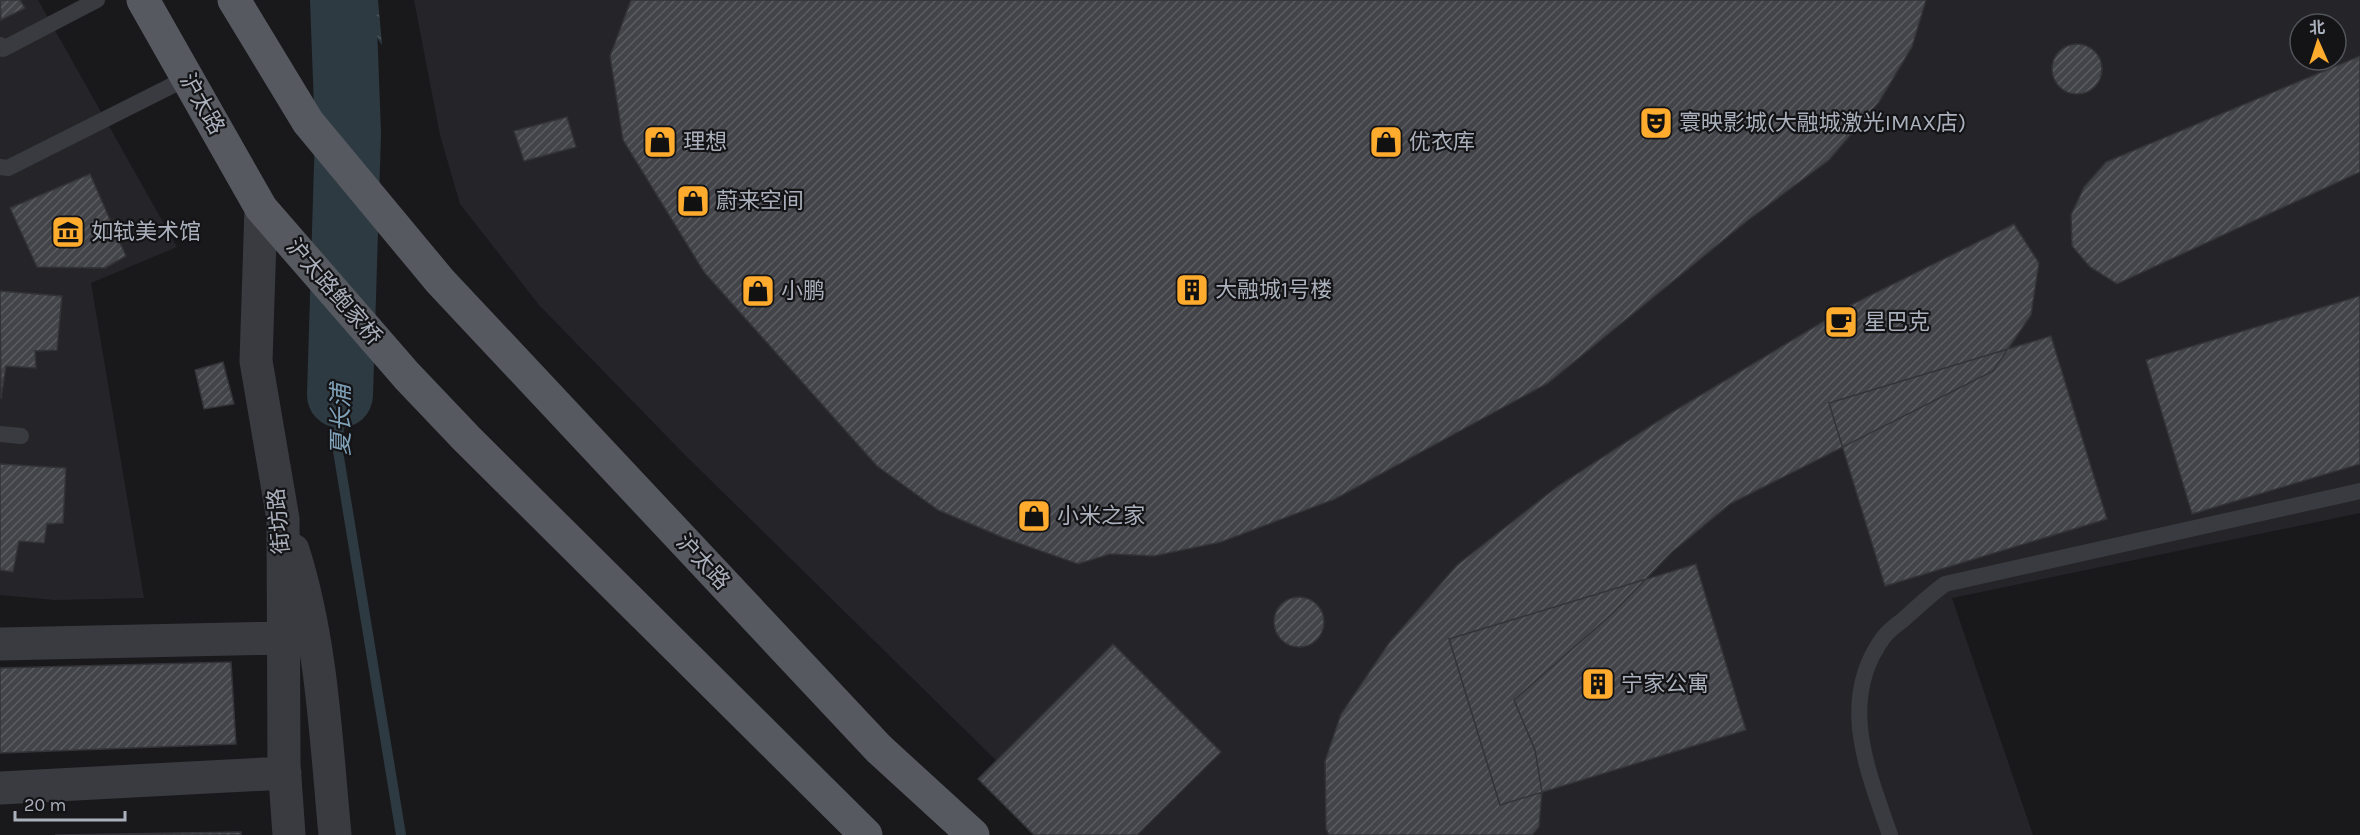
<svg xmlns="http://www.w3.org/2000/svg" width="2360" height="835" font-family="Karla,'Noto Sans SC',sans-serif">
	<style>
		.built { fill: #252529; fill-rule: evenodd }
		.water { fill: url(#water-ripples) }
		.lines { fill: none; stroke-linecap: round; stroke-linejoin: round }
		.stream { stroke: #2e3a41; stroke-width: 10 }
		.river { stroke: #2e3a41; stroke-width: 66 }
		.building { fill: url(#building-hatch); stroke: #333338; stroke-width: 1.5 }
		.service { stroke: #3a3b41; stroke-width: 16 }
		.minor { stroke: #3a3b41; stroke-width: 33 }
		.primary { stroke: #565960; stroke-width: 33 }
		.labels { text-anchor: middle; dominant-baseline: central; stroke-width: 4.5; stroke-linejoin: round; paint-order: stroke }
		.street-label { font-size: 22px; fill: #abb1bc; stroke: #141417 }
		.poi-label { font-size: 22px; fill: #abb1bc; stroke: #141417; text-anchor: start }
		.water-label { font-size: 24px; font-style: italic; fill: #80a2b9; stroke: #141417 }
	</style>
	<defs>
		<pattern id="water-ripples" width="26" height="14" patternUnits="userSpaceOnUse" patternTransform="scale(1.5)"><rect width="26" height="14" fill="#2e3a41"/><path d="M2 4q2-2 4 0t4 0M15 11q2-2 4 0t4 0" fill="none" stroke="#4a545a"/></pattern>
		<pattern id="building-hatch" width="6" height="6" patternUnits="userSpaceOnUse" patternTransform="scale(1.5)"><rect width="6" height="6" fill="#434449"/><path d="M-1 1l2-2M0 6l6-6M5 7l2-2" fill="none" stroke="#5b5d61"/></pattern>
	</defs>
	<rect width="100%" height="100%" fill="#19191c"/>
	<path class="built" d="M 0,0 L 38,0 L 177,247 L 91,283 L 144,598 L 55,600 L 0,595 Z
		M 414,0 L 2360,0 L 2360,513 L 1952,598 L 2033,835 L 1072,835 L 685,455 L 539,305 L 460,204 L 440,135 ZM 2300,24 L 2336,24 L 2336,60 L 2300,60 Z"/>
	<path class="water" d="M 352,0 L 378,0 L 382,45 Z"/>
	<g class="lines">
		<path class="stream" d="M 340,395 L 338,451 L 401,835"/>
		<path class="river" d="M 340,395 L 348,133 L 343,0"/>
	</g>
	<path class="building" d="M 0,0 L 20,0 L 25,8 L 1,20 Z
		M 631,0 L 1926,0 L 1912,47 L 1879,102 L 1829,160 L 1747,221 L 1548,383 L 1335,499 L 1221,542 L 1154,556 L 1110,554 L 1078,564 L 1004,538 L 938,510 L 877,466 L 704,272 L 623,140 L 610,56 Z
		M2052 69a25 25 0 1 1 50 0a25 25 0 1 1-50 0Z
		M 2360,56 L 2360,172 L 2117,284 L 2090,267 L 2072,246 L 2071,215 L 2084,187 L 2106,162 Z
		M 567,117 L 576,147 L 524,161 L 514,131 Z
		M 90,174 L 126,256 L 105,268 L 37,267 L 10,208 Z
		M 2014,224 L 2039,263 L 2031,315 L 1993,371 L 1730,504 L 1672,552 L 1612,614 L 1514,700 L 1535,750 L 1542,792 L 1539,827 L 1532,835 L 1329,835 L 1326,829 L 1325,761 L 1341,714 L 1389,643 L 1457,565 L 1558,486 L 1669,414 L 1851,305 Z
		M 0,291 L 62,296 L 57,350 L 35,351 L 36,368 L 6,366 L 1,399 Z
		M 2360,296 L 2360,464 L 2192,514 L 2146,360 Z
		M 2051,336 L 2107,519 L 1885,586 L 1829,403 Z
		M 223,362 L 234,404 L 204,409 L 195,370 Z
		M 0,464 L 66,468 L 63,523 L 47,524 L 44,543 L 19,541 L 13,572 L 0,570 Z
		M 1696,564 L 1746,730 L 1500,805 L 1449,639 Z
		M1274 622a25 25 0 1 1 50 0a25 25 0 1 1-50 0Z
		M 1113,644 L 1221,752 L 1137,835 L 1034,835 L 978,779 Z
		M 231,662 L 236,744 L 0,753 L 0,668 Z
		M 241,832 L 241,835 L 55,835 Z"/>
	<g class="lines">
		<path class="service" d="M 0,45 L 3,49 L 97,0
			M 0,167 L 8,168 L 187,78
			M 0,434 L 21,436
			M 1890,835 C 1868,771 1837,701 1883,638 C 1888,631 1896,625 1903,620 C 1917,607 1930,595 1945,584 L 2360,491"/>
		<path class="minor" d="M 261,208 L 256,361 L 283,519 L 284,764 L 289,835
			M 293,550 C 322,640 326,741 335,835
			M 0,644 L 283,638
			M 0,788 L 285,773"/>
		<path class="primary" d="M 143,0 L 261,208 L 407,376 L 467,439 L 866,835
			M 234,0 L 308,122 L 440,281 L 879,749 L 973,835"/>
	</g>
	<defs>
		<g id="theatre-square" transform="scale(1.725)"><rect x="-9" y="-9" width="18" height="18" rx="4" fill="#feab2e" stroke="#141417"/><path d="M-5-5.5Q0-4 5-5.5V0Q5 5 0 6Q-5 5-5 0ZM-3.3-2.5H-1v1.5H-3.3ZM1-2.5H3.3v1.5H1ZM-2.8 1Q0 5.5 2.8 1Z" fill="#111"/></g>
		<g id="shop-square" transform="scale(1.725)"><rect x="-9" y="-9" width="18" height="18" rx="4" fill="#feab2e" stroke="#141417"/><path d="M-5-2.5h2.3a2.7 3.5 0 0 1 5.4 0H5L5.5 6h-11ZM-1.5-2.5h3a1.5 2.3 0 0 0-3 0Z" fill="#111"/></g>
		<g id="museum-square" transform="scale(1.725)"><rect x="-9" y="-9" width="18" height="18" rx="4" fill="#feab2e" stroke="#141417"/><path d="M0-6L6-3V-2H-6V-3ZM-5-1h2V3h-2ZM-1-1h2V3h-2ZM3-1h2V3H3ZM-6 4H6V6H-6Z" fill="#111"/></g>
		<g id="building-square" transform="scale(1.725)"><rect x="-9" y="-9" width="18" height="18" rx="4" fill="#feab2e" stroke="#141417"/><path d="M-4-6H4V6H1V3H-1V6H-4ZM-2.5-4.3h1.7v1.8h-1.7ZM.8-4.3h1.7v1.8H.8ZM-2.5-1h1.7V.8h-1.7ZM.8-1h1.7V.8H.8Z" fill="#111"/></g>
		<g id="cafe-square" transform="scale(1.725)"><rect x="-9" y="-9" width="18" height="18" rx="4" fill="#feab2e" stroke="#141417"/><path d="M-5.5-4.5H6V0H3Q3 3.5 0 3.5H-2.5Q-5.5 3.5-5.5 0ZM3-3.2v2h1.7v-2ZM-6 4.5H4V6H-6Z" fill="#111"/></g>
	</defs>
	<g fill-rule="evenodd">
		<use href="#theatre-square" x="1656" y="123"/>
		<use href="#shop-square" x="660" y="142"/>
		<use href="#shop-square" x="1386" y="142"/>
		<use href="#shop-square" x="693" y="201"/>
		<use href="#museum-square" x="68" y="232"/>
		<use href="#building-square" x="1192" y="290"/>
		<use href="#shop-square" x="758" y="291"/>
		<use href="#cafe-square" x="1841" y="322"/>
		<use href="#shop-square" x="1034" y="516"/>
		<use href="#building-square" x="1598" y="684"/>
	</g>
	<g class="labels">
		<g class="street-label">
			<text transform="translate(202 104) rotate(60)">沪太路</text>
			<text transform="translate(334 292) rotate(49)">沪太路鲍家桥</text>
			<text transform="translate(279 521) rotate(-95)">街坊路</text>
			<text transform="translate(703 562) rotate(47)">沪太路</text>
		</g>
		<g class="poi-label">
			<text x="1679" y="123">寰映影城(大融城激光IMAX店)</text>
			<text x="683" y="142">理想</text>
			<text x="1409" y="142">优衣库</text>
			<text x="716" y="201">蔚来空间</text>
			<text x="91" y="232">如轼美术馆</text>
			<text x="1215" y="290">大融城1号楼</text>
			<text x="781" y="291">小鹏</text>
			<text x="1864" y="322">星巴克</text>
			<text x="1057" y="516">小米之家</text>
			<text x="1621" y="684">宁家公寓</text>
		</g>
		<g class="water-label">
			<text transform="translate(341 420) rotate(-90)">夏长浦</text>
		</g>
	</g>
	<g transform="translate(2318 42) rotate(357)"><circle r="28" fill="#141417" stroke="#505359" stroke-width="1.5"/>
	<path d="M0-4.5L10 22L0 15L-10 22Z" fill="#feab2e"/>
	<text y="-9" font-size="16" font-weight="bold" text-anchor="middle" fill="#abb1bc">北</text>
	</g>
	<path d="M15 811v9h110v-9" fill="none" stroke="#abb1bc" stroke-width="3"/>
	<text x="24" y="811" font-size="18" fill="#abb1bc" stroke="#141417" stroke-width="4.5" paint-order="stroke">20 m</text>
</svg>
